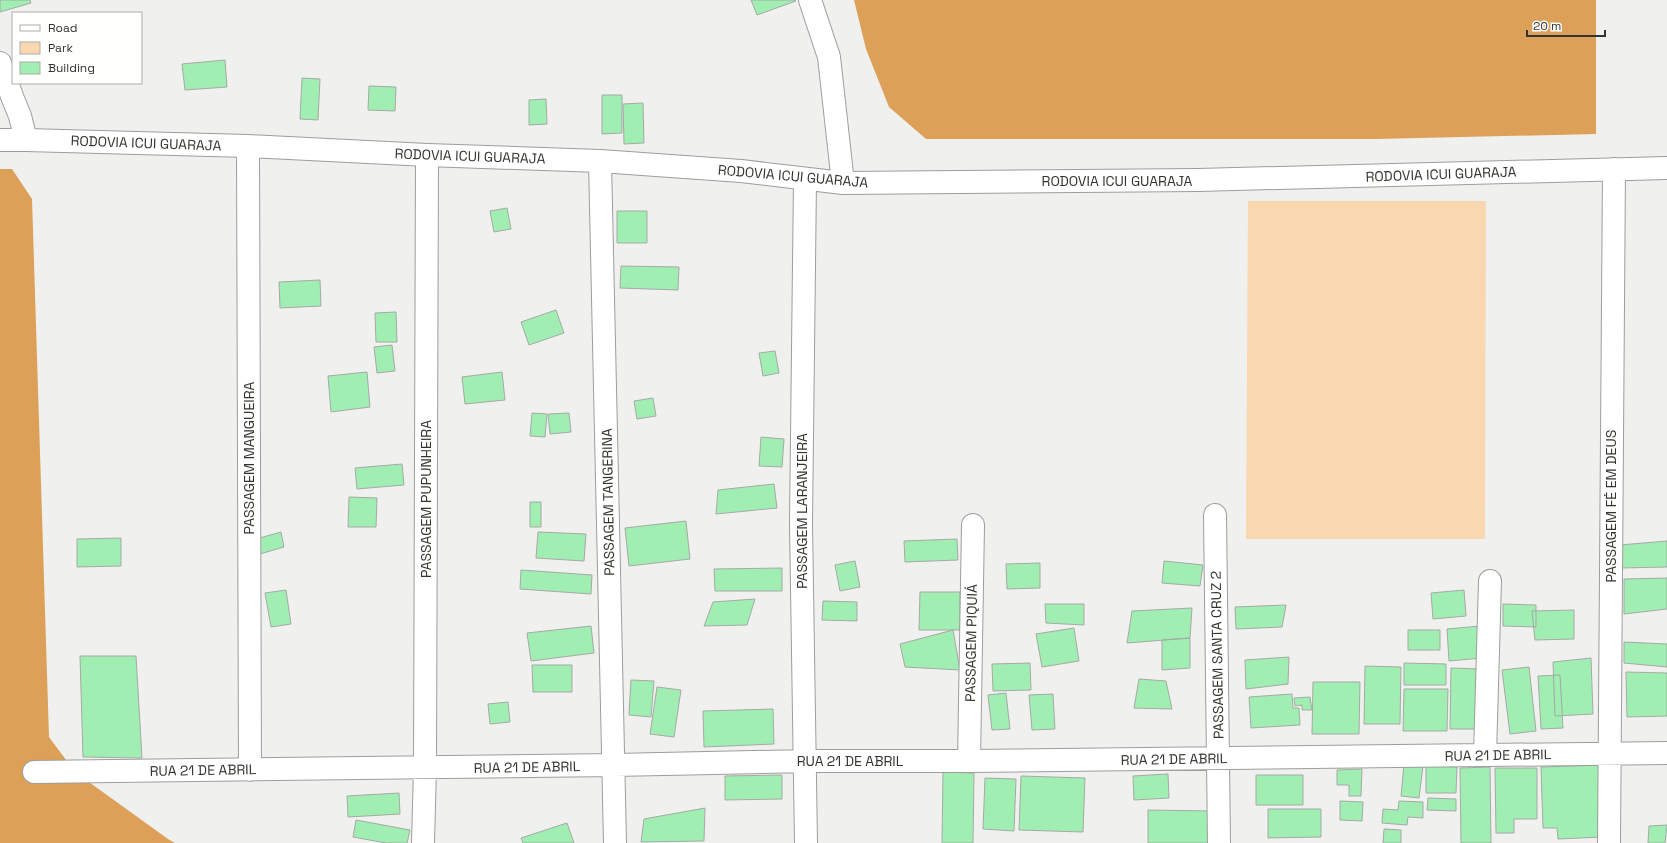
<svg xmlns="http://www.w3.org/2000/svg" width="1667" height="843" font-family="'Space Grotesk',sans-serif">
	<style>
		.green { fill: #f9d7b1 }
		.forest { fill: #dca059 }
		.building { fill: #a0eeb2; stroke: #a6a9a7 }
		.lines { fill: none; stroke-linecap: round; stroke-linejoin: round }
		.street-casing { stroke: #9d9e9b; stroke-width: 24 }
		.street { stroke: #fff; stroke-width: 22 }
		.labels { text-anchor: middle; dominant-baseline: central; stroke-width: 3; stroke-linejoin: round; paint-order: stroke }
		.street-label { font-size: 14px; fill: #333332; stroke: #fefffc }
	</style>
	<rect width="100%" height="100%" fill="#f0f1ee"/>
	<path class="green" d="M 1248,201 L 1486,201 L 1485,539 L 1246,539 Z"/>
	<path class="forest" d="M 854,0 L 1596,0 L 1596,134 L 1376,139 L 926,139 L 889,107 L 866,49 Z
		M 0,169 L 12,169 L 32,199 L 49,737 L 75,772 L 168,839 L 175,843 L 0,843 Z"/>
	<path class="building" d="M 0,0 L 30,0 L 31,3 L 0,12 Z
		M 751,0 L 795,0 L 796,1 L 757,15 Z
		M 225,60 L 227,87 L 185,90 L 182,64 Z
		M 302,78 L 320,79 L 318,120 L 300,119 Z
		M 369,86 L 396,87 L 395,111 L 368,110 Z
		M 602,95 L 622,95 L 622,133 L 602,134 Z
		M 546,99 L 547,124 L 529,125 L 529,100 Z
		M 643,103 L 644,143 L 624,144 L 623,104 Z
		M 507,208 L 511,229 L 494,232 L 490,211 Z
		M 617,211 L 647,211 L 647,243 L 617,243 Z
		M 621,266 L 679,267 L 678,290 L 620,288 Z
		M 320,280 L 321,306 L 280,308 L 279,282 Z
		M 556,310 L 564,333 L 529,345 L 521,322 Z
		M 396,312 L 397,342 L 376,342 L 375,313 Z
		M 392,345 L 395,371 L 377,373 L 374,347 Z
		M 775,351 L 779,373 L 763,376 L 759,353 Z
		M 367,372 L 370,407 L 331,412 L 328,376 Z
		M 502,372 L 505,400 L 465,404 L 462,377 Z
		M 653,398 L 656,416 L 637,419 L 634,401 Z
		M 532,413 L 547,414 L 545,437 L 530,436 Z
		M 569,413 L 571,432 L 550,434 L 548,414 Z
		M 761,437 L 784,439 L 782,467 L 759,466 Z
		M 402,464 L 404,485 L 357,489 L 355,468 Z
		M 774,484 L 777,508 L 716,514 L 718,490 Z
		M 349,497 L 377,498 L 376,527 L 348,527 Z
		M 530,502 L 541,502 L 541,527 L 530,527 Z
		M 686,521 L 690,559 L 629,566 L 625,528 Z
		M 281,532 L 284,547 L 260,554 L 256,539 Z
		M 538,532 L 586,534 L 584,561 L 536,558 Z
		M 121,538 L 121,566 L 77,567 L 77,539 Z
		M 957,539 L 958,560 L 905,562 L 904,541 Z
		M 1667,541 L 1667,567 L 1621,568 L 1620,545 Z
		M 855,561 L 860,587 L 840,591 L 835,565 Z
		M 1164,561 L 1203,565 L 1200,586 L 1162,583 Z
		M 1040,563 L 1040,588 L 1007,589 L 1006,564 Z
		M 782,568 L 782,591 L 715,591 L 714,569 Z
		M 521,570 L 592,575 L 591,594 L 520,589 Z
		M 1667,578 L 1667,609 L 1624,614 L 1624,579 Z
		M 286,590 L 291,624 L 271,627 L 265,593 Z
		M 1464,590 L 1466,616 L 1433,619 L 1431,593 Z
		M 920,592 L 960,592 L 960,630 L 919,630 Z
		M 755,599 L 747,625 L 704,626 L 713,602 Z
		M 823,601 L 857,602 L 857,621 L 822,620 Z
		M 1045,604 L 1084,604 L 1084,625 L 1046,623 Z
		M 1503,604 L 1536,605 L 1536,627 L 1503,626 Z
		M 1286,605 L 1282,627 L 1236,629 L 1235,607 Z
		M 1192,608 L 1190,638 L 1127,643 L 1132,611 Z
		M 1574,610 L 1574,639 L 1535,640 L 1532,611 Z
		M 591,626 L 594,653 L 531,661 L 527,633 Z
		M 1480,626 L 1482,658 L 1449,661 L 1447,629 Z
		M 1074,628 L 1079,661 L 1042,667 L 1036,634 Z
		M 953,630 L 960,670 L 905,667 L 900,644 Z
		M 1408,630 L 1440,630 L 1440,650 L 1408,650 Z
		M 1190,638 L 1190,668 L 1162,670 L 1162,640 Z
		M 1624,642 L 1667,644 L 1667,667 L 1624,663 Z
		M 80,656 L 136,656 L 142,758 L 83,757 Z
		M 1289,657 L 1288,684 L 1246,689 L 1245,660 Z
		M 1591,658 L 1593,714 L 1555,716 L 1553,662 Z
		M 1030,663 L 1031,690 L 993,691 L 992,664 Z
		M 1404,663 L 1446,664 L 1446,685 L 1404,685 Z
		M 532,665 L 572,665 L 572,692 L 533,692 Z
		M 1365,666 L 1401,667 L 1400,724 L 1364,724 Z
		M 1529,667 L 1536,731 L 1510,734 L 1502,670 Z
		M 1451,668 L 1480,669 L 1478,729 L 1450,729 Z
		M 1626,672 L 1667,673 L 1667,716 L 1627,717 Z
		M 1560,675 L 1563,728 L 1541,729 L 1538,676 Z
		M 1139,679 L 1166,681 L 1172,709 L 1134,708 Z
		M 631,680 L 654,681 L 651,717 L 629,715 Z
		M 1313,682 L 1360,682 L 1359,734 L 1312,734 Z
		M 657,687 L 681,690 L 674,737 L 650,734 Z
		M 1404,689 L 1448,689 L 1447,731 L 1403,731 Z
		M 1006,693 L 1010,729 L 992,730 L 988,695 Z
		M 1053,694 L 1055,729 L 1032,730 L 1029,695 Z
		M 1292,694 L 1293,708 L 1299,708 L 1300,725 L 1251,728 L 1249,697 Z
		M 1310,697 L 1312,710 L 1302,710 L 1302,705 L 1295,706 L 1294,698 Z
		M 508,702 L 510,722 L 490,724 L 488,704 Z
		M 773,709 L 774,744 L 704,747 L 703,711 Z
		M 1404,764 L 1423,766 L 1419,798 L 1401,796 Z
		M 1601,765 L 1603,837 L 1558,839 L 1557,828 L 1543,828 L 1541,767 Z
		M 1426,766 L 1457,767 L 1456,793 L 1426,793 Z
		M 1490,767 L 1491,843 L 1461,843 L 1460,768 Z
		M 1495,768 L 1537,768 L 1537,819 L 1514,819 L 1514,833 L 1496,833 Z
		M 1362,769 L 1361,796 L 1349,796 L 1349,785 L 1337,785 L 1337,770 Z
		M 943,772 L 974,773 L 973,843 L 942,843 Z
		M 1168,774 L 1169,798 L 1134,800 L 1133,776 Z
		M 782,775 L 782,799 L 725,800 L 725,776 Z
		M 1256,775 L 1303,775 L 1303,805 L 1256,805 Z
		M 1021,776 L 1085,778 L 1083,832 L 1019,830 Z
		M 985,778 L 1016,779 L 1014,831 L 983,829 Z
		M 399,793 L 400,814 L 348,817 L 347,796 Z
		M 1428,798 L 1456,799 L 1456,811 L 1427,810 Z
		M 1340,801 L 1363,802 L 1362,821 L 1340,820 Z
		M 1399,801 L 1423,802 L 1423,818 L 1408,817 L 1407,825 L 1382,823 L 1383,809 L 1398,810 Z
		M 705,808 L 704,841 L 641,842 L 644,819 Z
		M 1268,809 L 1321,809 L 1321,837 L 1268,838 Z
		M 1148,810 L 1212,811 L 1211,843 L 1148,843 Z
		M 356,820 L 410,830 L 407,843 L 386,843 L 353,837 Z
		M 567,823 L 574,843 L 523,843 L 521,838 Z
		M 1667,825 L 1665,843 L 1648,843 L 1649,826 Z
		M 1384,829 L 1401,830 L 1401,843 L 1383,843 Z"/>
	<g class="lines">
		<g class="street-casing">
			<path id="street" d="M 810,0 L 829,57 L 843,183
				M 0,63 L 13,99 L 20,116 L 26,140 L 248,146 L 427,155 L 600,161 L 741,171 L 843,183 L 1198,180 L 1667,168
				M 0,140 L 26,140
				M 248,146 L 250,770
				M 600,161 L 615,843
				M 805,179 L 801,523 L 806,843
				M 1215,515 L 1219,843
				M 1485,755 L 1490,581
				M 969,761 L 973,525
				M 34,772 L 614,765 L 806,761 L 969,761 L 1667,753
				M 423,843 L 425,768 L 427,155
				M 1609,843 L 1614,169"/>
		</g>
		<use href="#street" class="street"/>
	</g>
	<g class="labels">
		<g class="street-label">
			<text transform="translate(146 143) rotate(2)">RODOVIA ICUI GUARAJA</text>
			<text transform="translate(470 156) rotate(2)">RODOVIA ICUI GUARAJA</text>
			<text transform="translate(1441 174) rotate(-2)">RODOVIA ICUI GUARAJA</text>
			<text transform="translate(793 176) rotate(5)">RODOVIA ICUI GUARAJA</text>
			<text x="1117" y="181">RODOVIA ICUI GUARAJA</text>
			<text transform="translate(249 458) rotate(-90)">PASSAGEM MANGUEIRA</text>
			<text transform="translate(426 499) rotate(-90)">PASSAGEM PUPUNHEIRA</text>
			<text transform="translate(608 502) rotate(-91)">PASSAGEM TANGERINA</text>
			<text transform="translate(1611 506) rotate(-90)">PASSAGEM FÉ EM DEUS</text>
			<text transform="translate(802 511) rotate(-90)">PASSAGEM LARANJEIRA</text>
			<text transform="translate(971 643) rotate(-89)">PASSAGEM PIQUIÁ</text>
			<text transform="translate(1217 655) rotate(-91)">PASSAGEM SANTA CRUZ 2</text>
			<text transform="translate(1498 755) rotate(-1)">RUA 21 DE ABRIL</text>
			<text transform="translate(1174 759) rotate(-1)">RUA 21 DE ABRIL</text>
			<text x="850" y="761">RUA 21 DE ABRIL</text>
			<text transform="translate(527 767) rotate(-1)">RUA 21 DE ABRIL</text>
			<text transform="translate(203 770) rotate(-1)">RUA 21 DE ABRIL</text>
		</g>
	</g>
	<rect x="12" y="12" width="130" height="72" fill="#fefffc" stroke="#adadab"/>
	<rect x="20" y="25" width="20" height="6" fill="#ffffff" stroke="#adadab"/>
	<text x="48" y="32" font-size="12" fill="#333332">Road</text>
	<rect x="20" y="42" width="20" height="12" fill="#f9d7b1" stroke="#adadab"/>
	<text x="48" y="52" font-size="12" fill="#333332">Park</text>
	<rect x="20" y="62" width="20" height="12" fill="#a0eeb2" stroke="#adadab"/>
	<text x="48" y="72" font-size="12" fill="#333332">Building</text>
	<path d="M1527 30v6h78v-6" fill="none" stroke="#333332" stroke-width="2"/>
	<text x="1533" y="30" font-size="12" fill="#333332" stroke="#fefffc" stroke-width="3" paint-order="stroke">20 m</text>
</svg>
